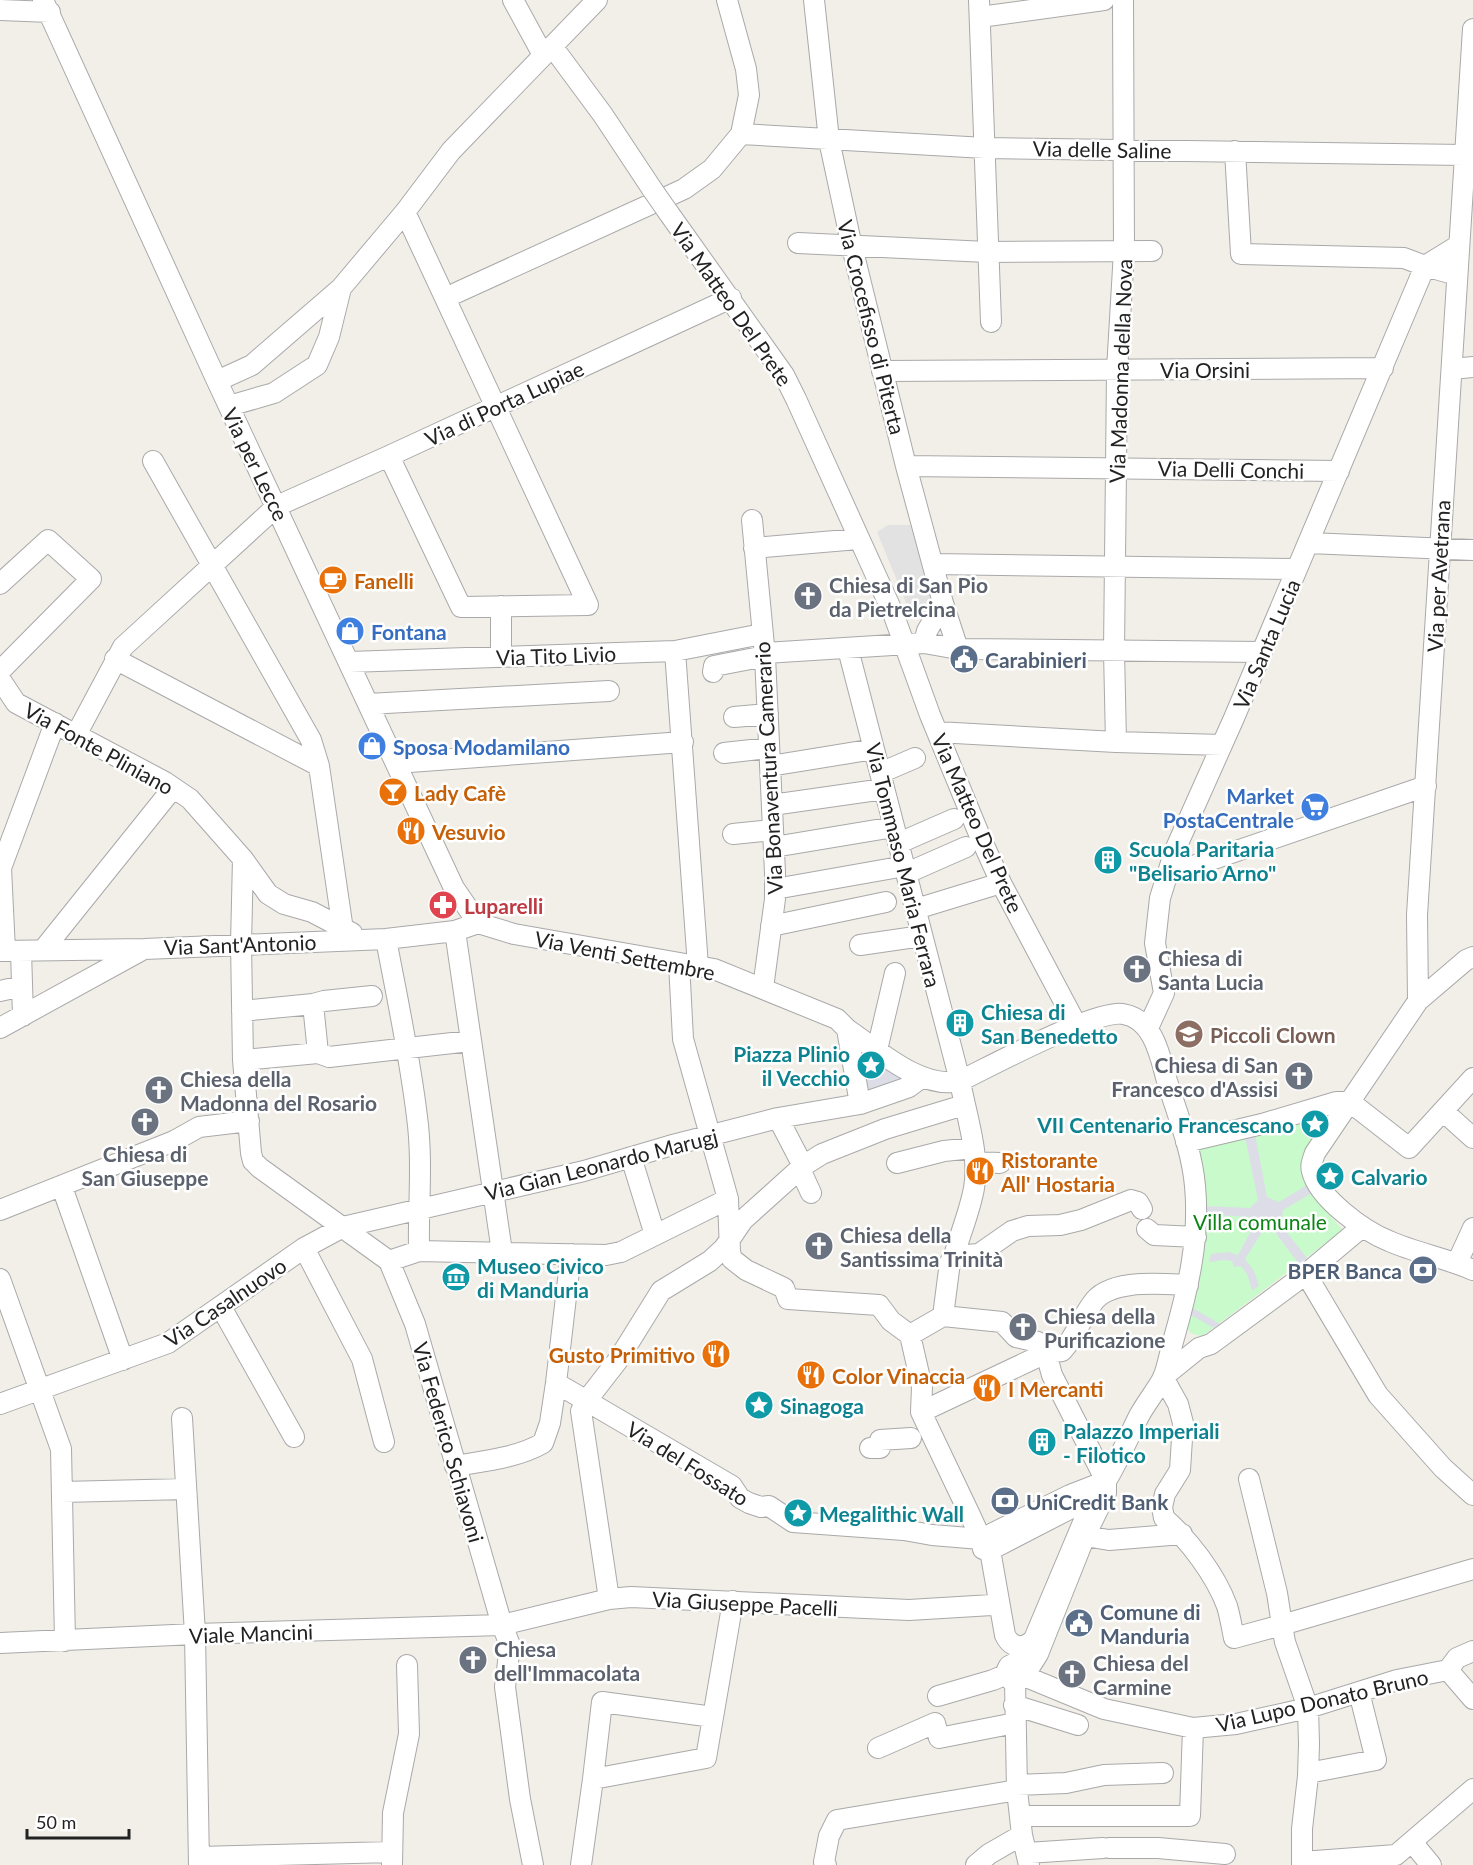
<svg xmlns="http://www.w3.org/2000/svg" width="1473" height="1865" font-family="Lato,sans-serif">
	<style>
		.park { fill: #c8facc }
		.parking { fill: #e2e2e2 }
		.plaza { fill: #dddde8 }
		.lines { fill: none; stroke-linecap: round; stroke-linejoin: round }
		.minor-casing { stroke: #a9a9a9; stroke-width: 22 }
		.minor { stroke: #fff; stroke-width: 20 }
		.minor-bridge-casing { stroke: #a9a9a9; stroke-width: 22; stroke-linecap: butt }
		.minor-bridge { stroke: #fff; stroke-width: 20 }
		.labels { text-anchor: middle; dominant-baseline: central; stroke-width: 5; stroke-linejoin: round; paint-order: stroke }
		.street-label { font-size: 21px; fill: #222; stroke: #fff }
		.food-label { font-size: 21px; font-weight: bold; fill: #c56008; stroke: #fff; text-anchor: start }
		.worship-label { font-size: 21px; font-weight: bold; fill: #5b616d; stroke: #fff; text-anchor: start }
		.shop-label { font-size: 21px; font-weight: bold; fill: #366cbe; stroke: #fff; text-anchor: start }
		.service-label { font-size: 21px; font-weight: bold; fill: #4e5e75; stroke: #fff; text-anchor: start }
		.culture-label { font-size: 21px; font-weight: bold; fill: #0d838f; stroke: #fff; text-anchor: start }
		.health-label { font-size: 21px; font-weight: bold; fill: #be3a42; stroke: #fff; text-anchor: start }
		.education-label { font-size: 21px; font-weight: bold; fill: #785e54; stroke: #fff; text-anchor: start }
		.park-label { font-size: 21px; fill: #0c8416; stroke: #fff }
	</style>
	<rect width="100%" height="100%" fill="#f2efe9"/>
	<path class="park" d="M 1325,1115 C 1321,1130 1308,1142 1302,1157 C 1294,1180 1329,1214 1343,1230 L 1208,1332 L 1201,1336 L 1190,1333 L 1187,1326 L 1203,1206 L 1199,1147 Z"/>
	<path class="parking" d="M 888,525 L 918,525 L 935,600 L 930,608 L 915,619 L 912,617 L 877,532 Z"/>
	<path class="plaza" d="M 857,1049 L 903,1077 L 905,1080 L 865,1097 Z
		M 1255,1134 L 1267,1197 L 1279,1202 L 1307,1185 L 1312,1193 L 1283,1210 L 1281,1225 L 1307,1258 L 1299,1264 L 1274,1231 L 1262,1232 L 1245,1259 L 1254,1271 L 1259,1286 L 1252,1290 L 1247,1274 L 1241,1266 L 1234,1267 L 1232,1261 L 1224,1260 L 1209,1262 L 1211,1254 L 1229,1252 L 1238,1255 L 1253,1227 L 1249,1217 L 1203,1214 L 1203,1206 L 1250,1208 L 1258,1200 L 1245,1137 Z
		M 1191,1307 L 1220,1324 L 1214,1328 L 1189,1314 Z"/>
	<g class="lines">
		<g class="minor-casing">
			<path id="minor" d="M 43,0 L 217,381 L 454,888 L 478,923
				M 513,0 L 543,55
				M 814,0 L 829,140 L 852,247 L 906,466 L 943,603 L 958,649
				M 979,0 L 991,322
				M 0,10 L 50,12
				M 980,17 L 1104,0
				M 552,46 L 603,115 L 652,189
				M 741,134 L 985,148 L 1464,155
				M 668,212 L 784,375 L 796,399 L 893,613 L 930,715 L 979,834 L 1001,883 L 1077,1026
				M 798,243 L 987,252 L 1152,251
				M 1457,275 L 1425,266 L 1459,245
				M 456,293 L 684,189 L 712,169 L 741,134 L 749,95 L 746,69 L 727,0
				M 1452,369 L 1473,367
				M 882,371 L 1383,368
				M 217,381 L 252,365 L 341,288 L 405,212 L 451,151 L 597,0
				M 229,406 L 274,393 L 317,365 L 329,337 L 341,288
				M 389,456 L 461,607 L 588,605 L 405,212
				M 153,461 L 311,740 L 319,766 L 343,930
				M 906,466 L 1339,471
				M 752,520 L 765,656 L 775,873 L 775,899 L 763,988
				M 1309,543 L 1473,550
				M 754,548 L 858,539
				M 933,564 L 1297,569
				M 0,584 L 48,540 L 91,579 L 0,671
				M 924,643 L 927,631 L 943,603
				M 848,649 L 960,1081 C 966,1115 980,1154 974,1188 C 970,1211 960,1234 954,1256 L 950,1262 L 943,1316
				M 675,651 L 698,966
				M 765,653 L 924,643 L 958,649 L 1262,652
				M 501,657 L 501,606
				M 115,659 L 319,766
				M 349,662 L 675,651 L 762,634
				M 713,672 L 714,666 L 765,656
				M 0,679 L 16,703 L 165,782 L 190,799 L 243,859 L 268,894 L 284,904 L 312,912 L 352,933
				M 368,704 L 609,691
				M 734,717 L 768,714
				M 937,732 L 1116,742 L 1222,745
				M 76,735 L 123,647 L 277,506 L 389,456 L 731,298
				M 1116,742 L 1114,651 L 1116,468 L 1117,370 L 1124,251 L 1123,0
				M 724,753 L 769,748
				M 396,763 L 683,742
				M 770,766 L 874,749
				M 880,773 L 915,758
				M 772,805 L 884,789
				M 733,834 L 773,830
				M 899,843 L 954,819
				M 774,847 L 894,827
				M 243,859 L 241,944 L 243,1060 L 251,1153 L 253,1161 L 260,1168 L 389,1261
				M 907,873 L 966,847
				M 1167,875 L 1426,786
				M 775,889 L 905,866
				M 916,909 L 1001,883
				M 478,923 L 514,934 L 714,969 L 837,1019 L 847,1029 C 878,1050 921,1090 960,1081 C 989,1067 1096,1009 1123,1014 C 1154,1019 1160,1056 1167,1081 C 1178,1116 1192,1151 1195,1186 C 1200,1238 1188,1289 1174,1338 C 1170,1351 1168,1366 1163,1378 C 1156,1391 1146,1403 1139,1416 C 1128,1438 1119,1460 1106,1481
				M 771,926 L 886,902
				M 455,931 L 502,1252
				M 386,939 C 397,998 410,1057 417,1117 C 423,1161 418,1206 419,1251
				M 860,945 L 922,936
				M 43,950 L 173,788
				M 0,951 L 144,949 L 386,939 L 455,931 L 478,923
				M 5,951 L 1,868 L 55,723
				M 21,951 L 23,1016
				M 1473,957 L 1466,960 L 1418,1001 L 1315,1153 C 1313,1159 1310,1165 1312,1171 C 1318,1198 1364,1231 1389,1241 C 1416,1253 1446,1258 1473,1270
				M 679,963 L 683,1039 L 728,1199 L 730,1252 L 732,1259 L 746,1270 L 784,1288 L 788,1299 L 879,1305 L 891,1321 L 910,1335 L 943,1316
				M 0,991 L 22,986
				M 1418,1001 L 1417,915 L 1473,29
				M 313,1004 L 324,1001 L 372,996
				M 242,1011 L 313,1004 L 318,1053
				M 0,1028 L 142,950
				M 1148,1028 L 1164,993 L 1155,943 L 1160,898 L 1175,850 L 1234,718 L 1425,266 L 1404,258 L 1241,254 L 1235,151
				M 847,1029 L 860,1104
				M 877,1050 L 895,973
				M 243,1060 L 318,1053 L 329,1057 L 470,1041
				M 1350,1102 L 1409,1148 L 1473,1078
				M 1443,1111 L 1473,1138
				M 778,1118 L 803,1166
				M 1186,1142 L 1262,1124 L 1336,1102 L 1350,1102
				M 631,1157 L 655,1235
				M 975,1162 L 1000,1163
				M 897,1163 L 944,1151 L 973,1148
				M 800,1169 L 811,1193
				M 62,1187 L 123,1360
				M 0,1210 L 174,1141 L 199,1127 L 249,1121
				M 1147,1229 L 1154,1235 L 1196,1237
				M 304,1248 L 362,1359 L 384,1442
				M 954,1256 L 979,1254 L 1012,1231 L 1028,1226 L 1060,1225 L 1081,1220 L 1131,1200 L 1138,1202 L 1142,1209
				M 389,1261 L 415,1324 L 502,1625 L 510,1645 L 505,1687 L 520,1799 L 533,1865
				M 389,1261 L 419,1251 L 606,1255 L 621,1252 L 728,1199
				M 1457,1263 L 1473,1228
				M 1306,1274 L 1378,1395 L 1443,1468 L 1473,1495
				M 0,1279 L 61,1449 L 65,1641
				M 221,1307 L 294,1437
				M 943,1316 L 1002,1322 L 1016,1337 L 1038,1342 L 1046,1353 L 1052,1375 L 1106,1481 L 1106,1493 L 1085,1536 L 1038,1654 L 1024,1676 L 1018,1681 L 1011,1680 L 1007,1670 L 1009,1666 L 1017,1662 L 1021,1664 L 1025,1673
				M 910,1335 L 922,1387 L 921,1412
				M 1163,1377 L 1178,1404 L 1183,1423 L 1180,1470 L 1165,1494 L 1162,1507 L 1164,1518 C 1189,1540 1215,1574 1227,1606 C 1230,1616 1232,1628 1234,1638 L 1282,1625 L 1285,1642 L 1308,1708 L 1309,1744 L 1308,1776 L 1302,1829 L 1302,1865
				M 1163,1377 L 1199,1348 L 1211,1344 L 1306,1274 L 1362,1227
				M 556,1383 L 732,1486 L 740,1498 L 749,1503 L 761,1507 L 769,1506 L 793,1522 L 904,1530 L 932,1535 L 981,1539
				M 0,1404 L 168,1343 L 304,1248 L 343,1227 L 584,1171 L 669,1146 L 778,1118 L 860,1104 L 909,1087 L 921,1078
				M 921,1412 L 1046,1353 L 1062,1351 C 1075,1337 1081,1319 1092,1304 C 1108,1278 1162,1284 1188,1285
				M 921,1412 L 971,1517 L 981,1539 L 983,1549
				M 182,1418 L 195,1634 L 199,1865
				M 870,1448 L 880,1448 L 880,1440 L 911,1438
				M 455,1466 C 484,1461 517,1458 543,1443 L 550,1423 L 556,1383 L 571,1254
				M 1249,1479 L 1277,1593 L 1282,1625 L 1473,1569
				M 62,1492 L 186,1489
				M 1088,1502 L 1090,1506 L 1034,1639 C 1024,1650 1011,1648 1005,1635 L 990,1550 L 1081,1503 Z
				M 1085,1536 L 1109,1540 L 1182,1534
				M 981,1539 L 1070,1495 L 1106,1481
				M 609,1599 L 581,1411 L 587,1400 L 618,1360 L 661,1291 L 710,1261 L 724,1248 L 743,1220 L 803,1166 L 822,1154 L 885,1129 L 964,1105
				M 0,1643 L 195,1634 L 502,1625 L 609,1599 L 631,1597 L 909,1610 L 992,1605
				M 1448,1670 L 1473,1699
				M 1448,1670 L 1457,1658 L 1473,1651
				M 1024,1676 L 1104,1709 L 1193,1728 L 1236,1724 L 1308,1708 L 1397,1680 L 1448,1670
				M 1015,1681 L 1017,1790 L 1022,1835 L 1029,1865
				M 938,1696 L 993,1680 L 1007,1674
				M 1014,1705 L 1078,1725
				M 878,1748 L 935,1723 L 939,1738 L 1015,1723
				M 1308,1773 L 1376,1760 L 1359,1692
				M 593,1779 L 602,1702 L 713,1717
				M 1017,1785 L 1066,1783 L 1104,1775 L 1163,1773
				M 1020,1816 L 1190,1816 L 1193,1728
				M 1412,1842 L 1431,1865
				M 1109,1848 L 1158,1848 L 1225,1854
				M 1027,1853 L 1103,1848
				M 199,1857 L 392,1852
				M 1302,1862 L 1396,1855 L 1473,1789
				M 392,1865 L 393,1813 L 409,1734 L 407,1665
				M 581,1865 L 593,1779 L 706,1758 L 733,1601
				M 826,1865 L 824,1862 L 829,1836 L 837,1820 L 1017,1790
				M 976,1865 L 989,1854 L 1022,1835"/>
		</g>
		<use href="#minor" class="minor"/>
		<g class="minor-bridge-casing">
			<path id="minor-bridge" d="M 652,189 L 668,212"/>
		</g>
		<use href="#minor-bridge" class="minor-bridge"/>
	</g>
	<defs>
		<g id="cafe-disc" transform="scale(1.5)"><circle r="9.5" fill="#e8710a" stroke="#fff"/><path d="M-5.5-4.5H6V0H3Q3 3.5 0 3.5H-2.5Q-5.5 3.5-5.5 0ZM3-3.2v2h1.7v-2ZM-6 4.5H4V6H-6Z" fill="#fff"/></g>
		<g id="church-disc" transform="scale(1.5)"><circle r="9.5" fill="#6b7280" stroke="#fff"/><path d="M-1.2-6h2.4v3.5h3.3v2.4h-3.3V6h-2.4V-.1h-3.3v-2.4h3.3Z" fill="#fff"/></g>
		<g id="shop-disc" transform="scale(1.5)"><circle r="9.5" fill="#3f7fe0" stroke="#fff"/><path d="M-5-2.5h2.3a2.7 3.5 0 0 1 5.4 0H5L5.5 6h-11ZM-1.5-2.5h3a1.5 2.3 0 0 0-3 0Z" fill="#fff"/></g>
		<g id="civic-disc" transform="scale(1.5)"><circle r="9.5" fill="#5c6f8a" stroke="#fff"/><path d="M-.6-6.5H3V-4.5H.6V-3L4-1V1h2V6H-6V1h2V-1L-.6-3ZM-1.2 2.5V6h2.4V2.5Z" fill="#fff"/></g>
		<g id="bar-disc" transform="scale(1.5)"><circle r="9.5" fill="#e8710a" stroke="#fff"/><path d="M-6-5H6L.8 .8V4.5H3.5V6h-7V4.5H-.8V.8Z" fill="#fff"/></g>
		<g id="supermarket-disc" transform="scale(1.5)"><circle r="9.5" fill="#3f7fe0" stroke="#fff"/><path d="M-6-5.5h2.5l.6 2H6L4.5 2H-2.5L-4.4-4H-6ZM-1.5 3.2a1.3 1.3 0 1 0 .1 0ZM3 3.2a1.3 1.3 0 1 0 .1 0Z" fill="#fff"/></g>
		<g id="restaurant-disc" transform="scale(1.5)"><circle r="9.5" fill="#e8710a" stroke="#fff"/><path d="M-5-6h1v4h1v-4h1v4h1v-4h1v5L-1.5 .5V6h-2V.5L-5-1ZM5-6V6H3V1.5H1.5Q1.5-4 5-6Z" fill="#fff"/></g>
		<g id="building-disc" transform="scale(1.5)"><circle r="9.5" fill="#0f9aa8" stroke="#fff"/><path d="M-4-6H4V6H1V3H-1V6H-4ZM-2.5-4.3h1.7v1.8h-1.7ZM.8-4.3h1.7v1.8H.8ZM-2.5-1h1.7V.8h-1.7ZM.8-1h1.7V.8H.8Z" fill="#fff"/></g>
		<g id="pharmacy-disc" transform="scale(1.5)"><circle r="9.5" fill="#e0444e" stroke="#fff"/><path d="M-2-6h4v4h4v4h-4v4h-4v-4h-4v-4h4Z" fill="#fff"/></g>
		<g id="school-disc" transform="scale(1.5)"><circle r="9.5" fill="#8d6e63" stroke="#fff"/><path d="M0-5L7-2L0 1L-7-2ZM-4 1L0 2.5L4 1V4Q0 6-4 4Z" fill="#fff"/></g>
		<g id="sight-disc" transform="scale(1.5)"><circle r="9.5" fill="#0f9aa8" stroke="#fff"/><path d="M0-6L1.8-2.2L6-1.7L2.9 1.2L3.7 5.4L0 3.3L-3.7 5.4L-2.9 1.2L-6-1.7L-1.8-2.2Z" fill="#fff"/></g>
		<g id="bank-disc" transform="scale(1.5)"><circle r="9.5" fill="#5c6f8a" stroke="#fff"/><path d="M-6-4H6V4H-6ZM0-2.3a2.3 2.3 0 1 0 0 4.6a2.3 2.3 0 1 0 0-4.6Z" fill="#fff"/></g>
		<g id="museum-disc" transform="scale(1.5)"><circle r="9.5" fill="#0f9aa8" stroke="#fff"/><path d="M0-6L6-3V-2H-6V-3ZM-5-1h2V3h-2ZM-1-1h2V3h-2ZM3-1h2V3H3ZM-6 4H6V6H-6Z" fill="#fff"/></g>
	</defs>
	<g fill-rule="evenodd">
		<use href="#cafe-disc" x="333" y="580"/>
		<use href="#church-disc" x="808" y="596"/>
		<use href="#shop-disc" x="350" y="631"/>
		<use href="#civic-disc" x="964" y="659"/>
		<use href="#shop-disc" x="372" y="746"/>
		<use href="#bar-disc" x="393" y="792"/>
		<use href="#supermarket-disc" x="1315" y="807"/>
		<use href="#restaurant-disc" x="411" y="831"/>
		<use href="#building-disc" x="1108" y="860"/>
		<use href="#pharmacy-disc" x="443" y="905"/>
		<use href="#church-disc" x="1137" y="969"/>
		<use href="#building-disc" x="960" y="1023"/>
		<use href="#school-disc" x="1189" y="1034"/>
		<use href="#sight-disc" x="871" y="1065"/>
		<use href="#church-disc" x="1299" y="1076"/>
		<use href="#church-disc" x="159" y="1090"/>
		<use href="#church-disc" x="145" y="1122"/>
		<use href="#sight-disc" x="1315" y="1124"/>
		<use href="#restaurant-disc" x="980" y="1171"/>
		<use href="#sight-disc" x="1330" y="1176"/>
		<use href="#church-disc" x="819" y="1246"/>
		<use href="#bank-disc" x="1423" y="1270"/>
		<use href="#museum-disc" x="456" y="1277"/>
		<use href="#church-disc" x="1023" y="1327"/>
		<use href="#restaurant-disc" x="716" y="1354"/>
		<use href="#restaurant-disc" x="811" y="1375"/>
		<use href="#restaurant-disc" x="987" y="1388"/>
		<use href="#sight-disc" x="759" y="1405"/>
		<use href="#building-disc" x="1042" y="1442"/>
		<use href="#bank-disc" x="1005" y="1501"/>
		<use href="#sight-disc" x="798" y="1513"/>
		<use href="#civic-disc" x="1079" y="1623"/>
		<use href="#church-disc" x="473" y="1660"/>
		<use href="#church-disc" x="1072" y="1674"/>
	</g>
	<g class="labels">
		<g class="street-label">
			<text transform="translate(1102 149) rotate(1)">Via delle Saline</text>
			<text transform="translate(732 304) rotate(55)">Via Matteo Del Prete</text>
			<text transform="translate(872 327) rotate(76)">Via Crocefisso di Piterta</text>
			<text x="1205" y="369">Via Orsini</text>
			<text transform="translate(1120 371) rotate(-88)">Via Madonna della Nova</text>
			<text transform="translate(504 403) rotate(-25)">Via di Porta Lupiae</text>
			<text transform="translate(256 464) rotate(64)">Via per Lecce</text>
			<text transform="translate(1231 469) rotate(1)">Via Delli Conchi</text>
			<text transform="translate(1438 576) rotate(-87)">Via per Avetrana</text>
			<text transform="translate(1266 644) rotate(-67)">Via Santa Lucia</text>
			<text transform="translate(556 655) rotate(-2)">Via Tito Livio</text>
			<text transform="translate(99 748) rotate(29)">Via Fonte Pliniano</text>
			<text transform="translate(768 768) rotate(-93)">Via Bonaventura Camerario</text>
			<text transform="translate(978 823) rotate(66)">Via Matteo Del Prete</text>
			<text transform="translate(904 865) rotate(76)">Via Tommaso Maria Ferrara</text>
			<text transform="translate(240 944) rotate(-2)">Via Sant'Antonio</text>
			<text transform="translate(625 955) rotate(11)">Via Venti Settembre</text>
			<text transform="translate(601 1164) rotate(-14)">Via Gian Leonardo Marugj</text>
			<text transform="translate(225 1302) rotate(-34)">Via Casalnuovo</text>
			<text transform="translate(449 1442) rotate(74)">Via Federico Schiavoni</text>
			<text transform="translate(688 1463) rotate(32)">Via del Fossato</text>
			<text transform="translate(745 1603) rotate(3)">Via Giuseppe Pacelli</text>
			<text transform="translate(251 1633) rotate(-2)">Viale Mancini</text>
			<text transform="translate(1322 1700) rotate(-13)">Via Lupo Donato Bruno</text>
		</g>
		<g class="food-label">
			<text x="354" y="580">Fanelli</text>
			<text x="414" y="792">Lady Cafè</text>
			<text x="432" y="831">Vesuvio</text>
			<text x="1001" y="1159">Ristorante<tspan x="1001" dy="24">All' Hostaria</tspan></text>
			<text x="695" y="1354" text-anchor="end">Gusto Primitivo</text>
			<text x="832" y="1375">Color Vinaccia</text>
			<text x="1008" y="1388">I Mercanti</text>
		</g>
		<g class="worship-label">
			<text x="829" y="584">Chiesa di San Pio<tspan x="829" dy="24">da Pietrelcina</tspan></text>
			<text x="1158" y="957">Chiesa di<tspan x="1158" dy="24">Santa Lucia</tspan></text>
			<text x="1278" y="1064" text-anchor="end">Chiesa di San<tspan x="1278" dy="24">Francesco d'Assisi</tspan></text>
			<text x="180" y="1078">Chiesa della<tspan x="180" dy="24">Madonna del Rosario</tspan></text>
			<text x="145" y="1153" text-anchor="middle">Chiesa di<tspan x="145" dy="24">San Giuseppe</tspan></text>
			<text x="840" y="1234">Chiesa della<tspan x="840" dy="24">Santissima Trinità</tspan></text>
			<text x="1044" y="1315">Chiesa della<tspan x="1044" dy="24">Purificazione</tspan></text>
			<text x="494" y="1648">Chiesa<tspan x="494" dy="24">dell'Immacolata</tspan></text>
			<text x="1093" y="1662">Chiesa del<tspan x="1093" dy="24">Carmine</tspan></text>
		</g>
		<g class="shop-label">
			<text x="371" y="631">Fontana</text>
			<text x="393" y="746">Sposa Modamilano</text>
			<text x="1294" y="795" text-anchor="end">Market<tspan x="1294" dy="24">PostaCentrale</tspan></text>
		</g>
		<g class="service-label">
			<text x="985" y="659">Carabinieri</text>
			<text x="1402" y="1270" text-anchor="end">BPER Banca</text>
			<text x="1026" y="1501">UniCredit Bank</text>
			<text x="1100" y="1611">Comune di<tspan x="1100" dy="24">Manduria</tspan></text>
		</g>
		<g class="culture-label">
			<text x="1129" y="848">Scuola Paritaria<tspan x="1129" dy="24">"Belisario Arno"</tspan></text>
			<text x="981" y="1011">Chiesa di<tspan x="981" dy="24">San Benedetto</tspan></text>
			<text x="850" y="1053" text-anchor="end">Piazza Plinio<tspan x="850" dy="24">il Vecchio</tspan></text>
			<text x="1294" y="1124" text-anchor="end">VII Centenario Francescano</text>
			<text x="1351" y="1176">Calvario</text>
			<text x="477" y="1265">Museo Civico<tspan x="477" dy="24">di Manduria</tspan></text>
			<text x="780" y="1405">Sinagoga</text>
			<text x="1063" y="1430">Palazzo Imperiali<tspan x="1063" dy="24">- Filotico</tspan></text>
			<text x="819" y="1513">Megalithic Wall</text>
		</g>
		<g class="health-label">
			<text x="464" y="905">Luparelli</text>
		</g>
		<g class="education-label">
			<text x="1210" y="1034">Piccoli Clown</text>
		</g>
		<g class="park-label">
			<text x="1260" y="1221">Villa comunale</text>
		</g>
	</g>
	<path d="M27 1829v9h102v-9" fill="none" stroke="#222222" stroke-width="3"/>
	<text x="36" y="1829" font-size="18" fill="#222222" stroke="#ffffff" stroke-width="4.5" paint-order="stroke">50 m</text>
</svg>
